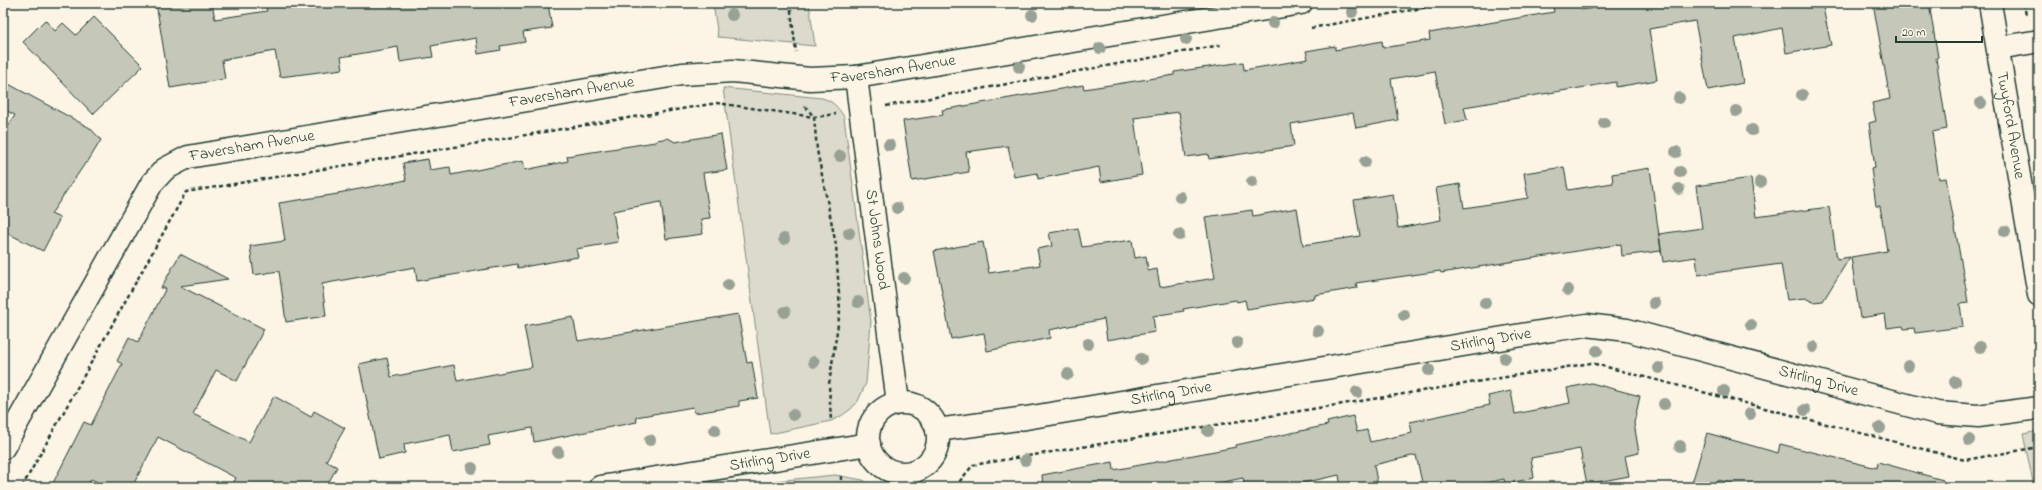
<svg xmlns="http://www.w3.org/2000/svg" width="2042" height="490" font-family="'Indie Flower',sans-serif">
	<style>
		.green { fill: #dcdacc; stroke: #7e8c80 }
		.building { fill: #c5c7b9; stroke: #1f3d34 }
		.lines { fill: none; stroke-linecap: round; stroke-linejoin: round }
		.street-casing { stroke: #1f3d34; stroke-width: 25 }
		.path { stroke: #1f3d34; stroke-width: 2.5; stroke-dasharray: 4 3; stroke-linecap: butt }
		.street { stroke: #fcf5e5; stroke-width: 22 }
		.tree { fill: #97a194 }
		.labels { text-anchor: middle; dominant-baseline: central; stroke-width: 4; stroke-linejoin: round; paint-order: stroke }
		.street-label { font-size: 16px; fill: #1f3d34; stroke: #fcf5e5 }
	</style>
	<rect width="100%" height="100%" fill="#fcf5e5"/>
	<filter id="ink" filterUnits="userSpaceOnUse"><feTurbulence type="fractalNoise" baseFrequency=".025" numOctaves="2"/><feDisplacementMap in="SourceGraphic" scale="8" xChannelSelector="R" yChannelSelector="G"/><feConvolveMatrix kernelMatrix="1 2 1 2 8 2 1 2 1" color-interpolation-filters="sRGB"/></filter>
	<g filter="url(#ink)">
		<path class="green" d="M 713,3 L 809,3 L 815,46 L 718,37 Z
			M 723,88 L 822,98 C 833,101 838,107 844,117 L 871,322 L 866,383 L 858,401 L 851,409 L 841,416 L 831,421 L 770,434 Z
			M 2039,431 L 2039,487 L 2034,487 L 2023,434 Z
			M 835,475 L 863,480 L 873,487 L 776,487 L 775,481 Z"/>
		<path class="building" d="M 156,3 L 212,3 L 215,19 L 267,11 L 265,3 L 548,3 L 552,28 L 523,32 L 525,42 L 500,46 L 501,50 L 478,54 L 476,38 L 431,46 L 433,57 L 400,62 L 398,47 L 341,57 L 343,69 L 280,77 L 275,51 L 222,60 L 225,79 L 170,88 Z
			M 1576,3 L 1581,3 L 1582,10 L 1621,3 L 1822,3 L 1831,45 L 1786,53 L 1782,28 L 1735,38 L 1743,83 L 1708,90 L 1695,21 L 1649,29 L 1657,80 L 1616,87 L 1616,82 L 1464,107 L 1467,120 L 1445,124 L 1435,71 L 1391,79 L 1398,120 L 1356,128 L 1353,113 L 1291,124 L 1294,146 L 1209,159 L 1208,154 L 1186,157 L 1179,112 L 1134,118 L 1142,175 L 1101,182 L 1099,167 L 1038,179 L 1037,173 L 1014,177 L 1008,146 L 966,152 L 969,172 L 912,181 L 903,121 L 943,115 L 942,110 L 1083,85 L 1084,89 L 1174,75 L 1174,72 L 1243,62 L 1244,70 L 1308,59 L 1306,51 L 1335,46 L 1335,50 L 1382,41 L 1383,48 L 1430,40 L 1429,33 L 1554,12 L 1553,7 Z
			M 1873,3 L 1929,3 L 1938,57 L 1936,58 L 1947,129 L 1932,132 L 1939,179 L 1946,178 L 1966,289 L 1968,303 L 1960,304 L 1963,327 L 1915,333 L 1914,328 L 1904,329 L 1903,326 L 1887,328 L 1885,314 L 1860,318 L 1851,257 L 1887,251 L 1880,206 L 1876,206 L 1871,168 L 1875,167 L 1869,123 L 1876,121 L 1872,103 L 1890,99 Z
			M 94,17 L 143,66 L 93,114 L 23,42 L 45,20 L 55,31 L 63,23 L 76,35 Z
			M 3,81 L 90,128 L 101,140 L 87,163 L 86,162 L 51,214 L 60,218 L 43,251 L 3,231 L 3,135 L 15,115 L 3,109 Z
			M 721,134 L 727,170 L 703,173 L 710,218 L 701,219 L 703,234 L 666,239 L 661,202 L 613,211 L 618,242 L 576,249 L 578,257 L 518,268 L 517,264 L 417,281 L 415,267 L 322,284 L 326,316 L 286,322 L 279,271 L 254,275 L 250,246 L 285,241 L 279,203 L 338,194 L 338,193 L 397,182 L 406,180 L 403,163 L 428,159 L 430,170 L 450,167 L 451,175 L 523,161 L 525,170 L 568,161 L 567,156 L 655,142 L 657,140 L 668,138 L 675,142 Z
			M 1564,167 L 1568,190 L 1613,183 L 1612,174 L 1650,168 L 1661,251 L 1622,256 L 1621,244 L 1441,273 L 1440,271 L 1356,283 L 1357,288 L 1315,295 L 1315,298 L 1247,309 L 1245,300 L 1237,302 L 1236,300 L 1183,309 L 1184,311 L 1153,316 L 1155,332 L 1107,340 L 1104,319 L 1049,330 L 1050,338 L 987,351 L 984,333 L 951,339 L 934,251 L 983,242 L 989,273 L 1040,265 L 1037,249 L 1052,246 L 1049,233 L 1078,228 L 1082,247 L 1132,240 L 1135,258 L 1146,256 L 1148,271 L 1157,269 L 1160,287 L 1215,278 L 1205,217 L 1252,210 L 1253,216 L 1297,208 L 1303,245 L 1360,236 L 1354,200 L 1393,194 L 1398,228 L 1441,220 L 1436,188 L 1460,184 L 1464,208 L 1528,198 L 1524,173 Z
			M 1751,178 L 1756,217 L 1829,207 L 1837,259 L 1850,257 L 1823,301 L 1813,302 L 1805,298 L 1787,300 L 1781,264 L 1698,275 L 1696,257 L 1663,262 L 1659,234 L 1702,228 L 1696,186 Z
			M 180,254 L 228,279 L 180,286 L 264,329 L 237,381 L 216,370 L 193,414 L 249,442 L 274,396 L 311,417 L 314,411 L 345,428 L 326,461 L 337,467 L 326,487 L 231,487 L 236,478 L 158,437 L 132,487 L 109,487 L 91,479 L 87,487 L 51,487 L 84,422 L 91,425 L 122,364 L 117,361 L 129,337 L 138,342 L 166,288 L 161,288 Z
			M 738,314 L 747,363 L 752,362 L 758,398 L 739,401 L 739,406 L 695,413 L 693,407 L 636,417 L 637,422 L 534,442 L 532,428 L 488,436 L 490,445 L 453,452 L 450,435 L 404,444 L 405,453 L 379,459 L 359,364 L 387,358 L 391,377 L 454,365 L 457,381 L 532,367 L 524,326 L 573,317 L 578,341 Z
			M 1591,383 L 1640,396 L 1634,423 L 1639,453 L 1625,456 L 1629,476 L 1587,484 L 1580,449 L 1531,458 L 1534,478 L 1505,484 L 1504,479 L 1467,487 L 1423,487 L 1416,455 L 1374,465 L 1378,487 L 1341,487 L 1339,475 L 1284,487 L 1245,487 L 1243,478 L 1199,487 L 1043,487 L 1042,475 L 1113,462 L 1114,470 L 1236,447 L 1236,445 L 1328,425 L 1327,422 L 1353,416 L 1357,432 L 1367,430 L 1370,442 L 1412,433 L 1410,422 L 1490,405 L 1488,396 L 1511,391 L 1515,414 L 1570,403 L 1567,388 Z
			M 1707,433 L 1778,453 L 1780,444 L 1877,468 L 1878,462 L 1943,480 L 1942,487 L 1741,487 L 1719,480 L 1717,487 L 1705,487 L 1692,483 Z"/>
		<g class="lines">
			<g class="street-casing">
				<g id="street">
					<path id="s1" d="M 1990,3 L 2039,295"/>
					<path d="M 1998,48 L 2039,41"/>
					<path id="s2" d="M 856,77 L 898,403"/>
					<circle cx="903" cy="438" r="35"/>
					<path id="s3" d="M 937,430 L 1026,418 L 1552,330 L 1587,325 L 1627,330 L 1937,413 L 1978,416 L 2039,408"/>
					<path id="s4" d="M 3,448 L 152,183 L 165,169 L 188,157 L 682,74 L 733,71 L 810,79 L 856,77 L 1301,3"/>
					<path id="s5" d="M 600,487 L 869,444"/>
				</g>
			</g>
			<path class="path" d="M 790,3 L 796,52
				M 2024,3 L 2026,16
				M 1311,28 L 1450,3
				M 805,106 L 814,117 L 817,150 L 836,245 L 840,311 L 829,384 L 831,421
				M 886,106 L 1221,45
				M 22,487 L 186,192 L 717,103 L 814,117 L 836,114
				M 841,487 L 841,474
				M 955,487 L 973,465 L 1591,363 L 1965,460 L 2039,447"/>
			<use href="#street" class="street"/>
		</g>
		<g class="tree">
			<circle cx="1352" cy="12" r="6"/>
			<circle cx="732" cy="15" r="6"/>
			<circle cx="1032" cy="15" r="6"/>
			<circle cx="1273" cy="23" r="6"/>
			<circle cx="1186" cy="39" r="6"/>
			<circle cx="1100" cy="48" r="6"/>
			<circle cx="1019" cy="67" r="6"/>
			<circle cx="1802" cy="95" r="6"/>
			<circle cx="1679" cy="98" r="6"/>
			<circle cx="1981" cy="103" r="6"/>
			<circle cx="1736" cy="111" r="6"/>
			<circle cx="1604" cy="123" r="6"/>
			<circle cx="1752" cy="130" r="6"/>
			<circle cx="889" cy="145" r="6"/>
			<circle cx="1676" cy="152" r="6"/>
			<circle cx="840" cy="156" r="6"/>
			<circle cx="1365" cy="162" r="6"/>
			<circle cx="1680" cy="172" r="6"/>
			<circle cx="1252" cy="182" r="6"/>
			<circle cx="1760" cy="182" r="6"/>
			<circle cx="1679" cy="189" r="6"/>
			<circle cx="1180" cy="197" r="6"/>
			<circle cx="897" cy="208" r="6"/>
			<circle cx="2005" cy="231" r="6"/>
			<circle cx="849" cy="233" r="6"/>
			<circle cx="1179" cy="235" r="6"/>
			<circle cx="784" cy="239" r="6"/>
			<circle cx="904" cy="278" r="6"/>
			<circle cx="728" cy="285" r="6"/>
			<circle cx="1568" cy="290" r="6"/>
			<circle cx="858" cy="302" r="6"/>
			<circle cx="1485" cy="303" r="6"/>
			<circle cx="1654" cy="303" r="6"/>
			<circle cx="785" cy="312" r="6"/>
			<circle cx="1404" cy="315" r="6"/>
			<circle cx="1751" cy="325" r="6"/>
			<circle cx="1318" cy="331" r="6"/>
			<circle cx="1237" cy="343" r="6"/>
			<circle cx="1088" cy="344" r="6"/>
			<circle cx="1813" cy="347" r="6"/>
			<circle cx="1980" cy="347" r="6"/>
			<circle cx="1597" cy="351" r="6"/>
			<circle cx="1505" cy="358" r="6"/>
			<circle cx="1141" cy="359" r="6"/>
			<circle cx="814" cy="362" r="6"/>
			<circle cx="1908" cy="366" r="6"/>
			<circle cx="1659" cy="368" r="6"/>
			<circle cx="1429" cy="370" r="6"/>
			<circle cx="1068" cy="374" r="6"/>
			<circle cx="1955" cy="382" r="6"/>
			<circle cx="1724" cy="391" r="6"/>
			<circle cx="1357" cy="392" r="6"/>
			<circle cx="1664" cy="404" r="6"/>
			<circle cx="1805" cy="410" r="6"/>
			<circle cx="1750" cy="414" r="6"/>
			<circle cx="793" cy="415" r="6"/>
			<circle cx="1880" cy="428" r="6"/>
			<circle cx="715" cy="430" r="6"/>
			<circle cx="1208" cy="431" r="6"/>
			<circle cx="650" cy="440" r="6"/>
			<circle cx="1969" cy="440" r="6"/>
			<circle cx="1680" cy="446" r="6"/>
			<circle cx="558" cy="452" r="6"/>
			<circle cx="1025" cy="460" r="6"/>
			<circle cx="472" cy="468" r="6"/>
		</g>
	</g>
	<g class="labels">
		<g class="street-label">
			<text stroke="none"><textPath href="#s4" startOffset="1062">Faversham Avenue</textPath></text>
			<text stroke="none"><textPath href="#s4" startOffset="738">Faversham Avenue</textPath></text>
			<text stroke="none"><textPath href="#s1" startOffset="124">Twyford Avenue</textPath></text>
			<text stroke="none"><textPath href="#s4" startOffset="414">Faversham Avenue</textPath></text>
			<text stroke="none"><textPath href="#s2" startOffset="164">St Johns Wood</textPath></text>
			<text stroke="none"><textPath href="#s3" startOffset="561">Stirling Drive</textPath></text>
			<text stroke="none"><textPath href="#s3" startOffset="897">Stirling Drive</textPath></text>
			<text stroke="none"><textPath href="#s3" startOffset="237">Stirling Drive</textPath></text>
			<text stroke="none"><textPath href="#s5" startOffset="172">Stirling Drive</textPath></text>
		</g>
	</g>
	<rect width="2042" height="490" fill="none" stroke="#fcf5e5" stroke-width="16"/>
	<rect x="8" y="8" width="2026" height="474" fill="none" stroke="#1f3d34" stroke-width="1.5" filter="url(#ink)"/>
	<path d="M1896 36v6h86v-6" fill="none" stroke="#1f3d34" stroke-width="2"/>
	<text x="1902" y="36" font-size="12" fill="#1f3d34" stroke="#fcf5e5" stroke-width="3" paint-order="stroke">20 m</text>
</svg>
